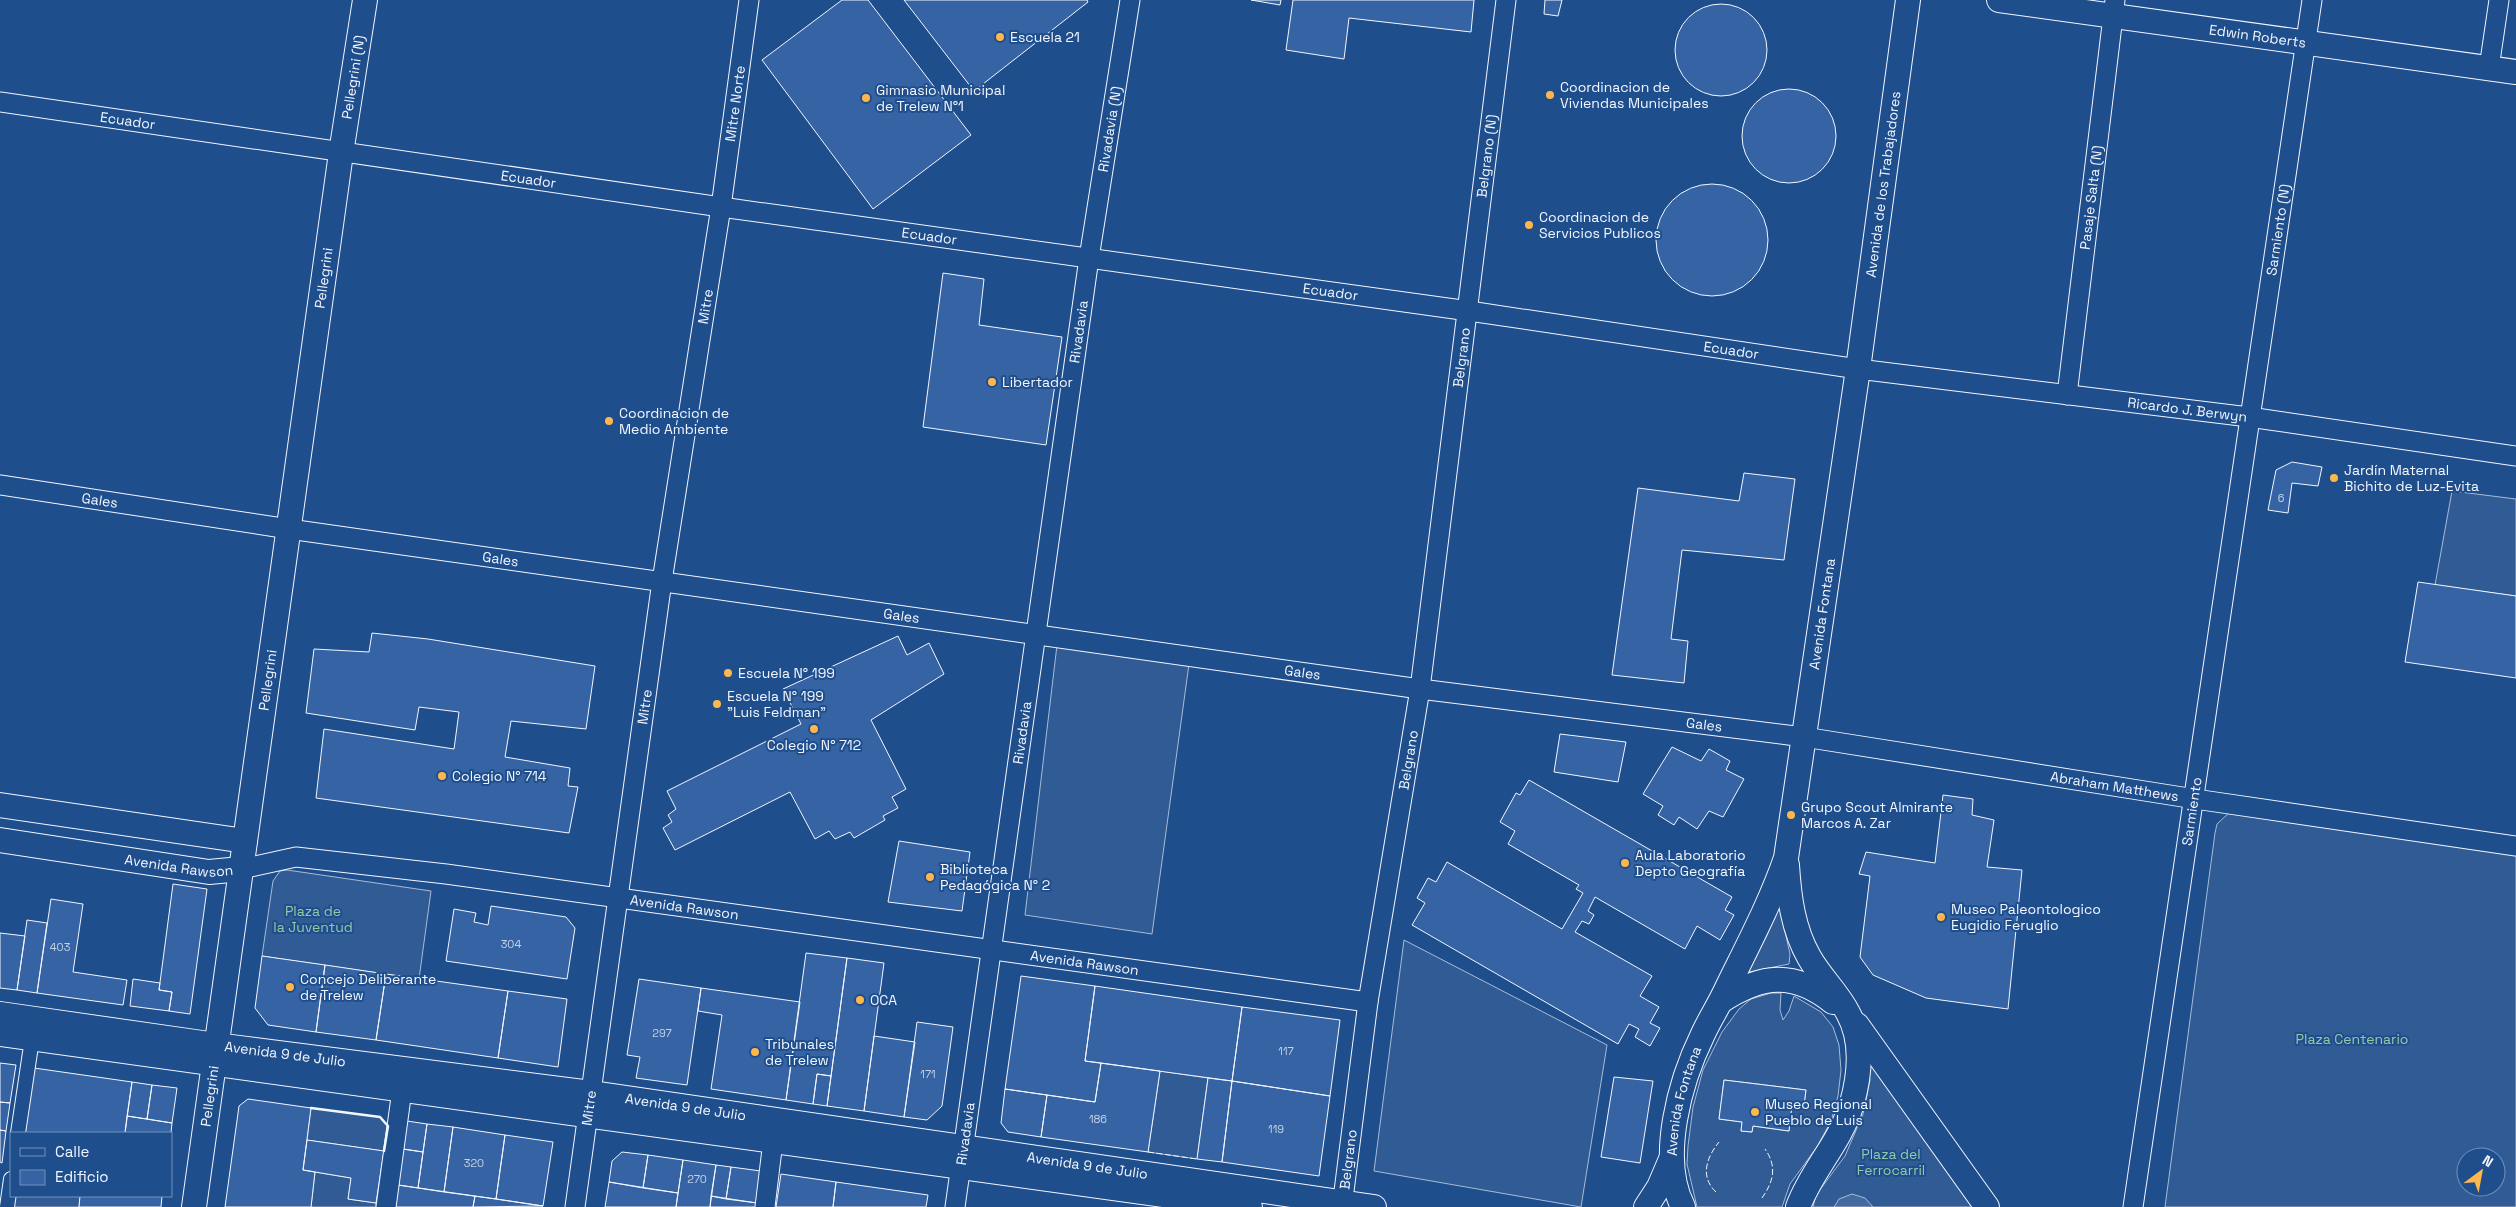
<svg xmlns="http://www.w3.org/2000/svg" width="2516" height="1207" font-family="'Space Grotesk',sans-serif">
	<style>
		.built { fill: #305b95; stroke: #a8bbd7; fill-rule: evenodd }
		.water { fill: #446ba0; stroke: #a8bbd7 }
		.building { fill: #3563a3; stroke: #f2f6ff }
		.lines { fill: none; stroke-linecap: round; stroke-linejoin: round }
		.pedestrian-casing { stroke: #f2f6ff; stroke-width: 16 }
		.minor-casing { stroke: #f2f6ff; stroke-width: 21 }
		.tertiary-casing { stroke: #f2f6ff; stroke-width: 26 }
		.pedestrian { stroke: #1f4e8c; stroke-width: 14 }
		.minor { stroke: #1f4e8c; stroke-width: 19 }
		.tertiary { stroke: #1f4e8c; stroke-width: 24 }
		.fence { stroke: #f2f6ff; stroke-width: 1; stroke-dasharray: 6 2.5; stroke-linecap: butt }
		.wall { stroke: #f2f6ff; stroke-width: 2.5 }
		.poi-dot { fill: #ffb74d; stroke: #1f4e8c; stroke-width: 2 }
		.labels { text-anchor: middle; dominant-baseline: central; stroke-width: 4; stroke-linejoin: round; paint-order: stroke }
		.number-label { font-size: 11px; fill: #c3d1e8 }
		.street-label { font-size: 14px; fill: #f2f6ff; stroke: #1f4e8c }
		.poi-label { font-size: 14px; fill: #f2f6ff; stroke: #1f4e8c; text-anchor: start }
		.park-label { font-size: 14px; fill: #97c8a6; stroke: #1f4e8c }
	</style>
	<rect width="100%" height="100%" fill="#1f4e8c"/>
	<path class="built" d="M 2452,491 L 2516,499 L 2516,596 L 2435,585 Z
		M 1057,645 L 1189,664 L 1152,934 L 1025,915 Z
		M 2231,811 L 2516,852 L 2516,1207 L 2165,1207 L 2215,833 L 2217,824 ZM 2466,1157 L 2496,1157 L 2496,1187 L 2466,1187 Z
		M 287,870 L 431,891 L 419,979 L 262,956 L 273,881 L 280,871 Z
		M 1779,904 L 1790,954 L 1789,964 L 1749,972 L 1749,967 L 1766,937 Z
		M 1404,940 L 1607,1045 L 1581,1207 L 1374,1171 Z
		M 1771,993 L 1781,993 L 1780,1010 L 1783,1020 L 1789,1011 L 1794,996 L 1821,1012 L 1833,1027 L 1839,1045 L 1841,1070 L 1838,1096 L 1831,1121 L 1817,1147 L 1790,1184 L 1782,1207 L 1697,1207 L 1687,1164 L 1688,1146 L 1693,1107 L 1703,1070 L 1722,1032 L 1739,1009 L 1751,999 ZM 1724,1080 L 1806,1090 L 1804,1105 L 1792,1104 L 1789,1131 L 1753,1126 L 1752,1132 L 1741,1131 L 1742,1122 L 1719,1119 Z
		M 1866,1057 L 1978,1207 L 1813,1207 L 1816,1195 L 1845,1156 L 1863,1114 L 1870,1080 Z
		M 1160,1071 L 1208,1078 L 1197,1159 L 1148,1152 Z
		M 311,1108 L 380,1117 L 388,1126 L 384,1151 L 307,1140 Z
		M 315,1172 L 351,1178 L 348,1199 L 376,1203 L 376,1207 L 311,1207 Z
		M 15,1196 L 80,1196 L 79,1207 L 14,1207 Z"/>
	<path class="water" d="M 1852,1194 L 1865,1198 L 1873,1207 L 1834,1207 L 1839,1199 Z"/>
	<path class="building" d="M 842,0 L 868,0 L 971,135 L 873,209 L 762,60 Z
		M 904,0 L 1087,0 L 1088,2 L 974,91 Z
		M 1251,0 L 1281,0 L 1280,5 Z
		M 1293,0 L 1474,0 L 1471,32 L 1349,18 L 1344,59 L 1286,50 Z
		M 1545,0 L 1562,0 L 1558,16 L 1544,14 Z
		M1675 50a46 46 0 1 1 92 0a46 46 0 1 1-92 0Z
		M1742 136a47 47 0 1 1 94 0a47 47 0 1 1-94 0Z
		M1656 240a56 56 0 1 1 112 0a56 56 0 1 1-112 0Z
		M 943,273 L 984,279 L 979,325 L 1062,337 L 1046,445 L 923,427 Z
		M 2292,462 L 2322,467 L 2318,486 L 2292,483 L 2288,513 L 2268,510 L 2276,470 Z
		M 1744,473 L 1795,479 L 1784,560 L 1682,550 L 1671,639 L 1688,641 L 1684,683 L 1612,675 L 1638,488 L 1739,501 Z
		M 2418,582 L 2516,596 L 2516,678 L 2405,662 Z
		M 372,633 L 428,639 L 595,666 L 586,729 L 511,721 L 505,757 L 570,768 L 568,786 L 578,787 L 569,833 L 316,798 L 324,729 L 454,749 L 459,712 L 419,707 L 415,730 L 306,713 L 314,649 L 369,652 Z
		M 898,636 L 907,655 L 929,643 L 944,674 L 871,720 L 906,789 L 892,797 L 898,808 L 883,816 L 885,820 L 854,838 L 850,832 L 835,839 L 829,831 L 815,839 L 790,792 L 675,850 L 663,828 L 672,822 L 668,815 L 676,809 L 667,791 L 801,724 L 783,689 Z
		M 1560,734 L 1626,742 L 1618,782 L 1554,772 Z
		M 1672,747 L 1701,761 L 1709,749 L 1730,761 L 1726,770 L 1744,779 L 1723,817 L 1709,811 L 1697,829 L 1679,817 L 1674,825 L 1658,815 L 1663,806 L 1643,794 Z
		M 1529,780 L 1732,897 L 1725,910 L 1734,915 L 1720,940 L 1697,926 L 1685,949 L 1595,897 L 1588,911 L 1594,915 L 1589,924 L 1582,921 L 1575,932 L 1652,976 L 1640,996 L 1659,1007 L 1650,1023 L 1660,1028 L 1650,1046 L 1635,1037 L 1639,1029 L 1629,1024 L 1618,1044 L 1412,925 L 1425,903 L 1417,898 L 1428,878 L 1436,882 L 1447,862 L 1562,929 L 1583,893 L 1576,889 L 1579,885 L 1508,844 L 1515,831 L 1500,822 L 1516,793 L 1520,795 Z
		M 1943,795 L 1973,799 L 1972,815 L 1994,820 L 1987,867 L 2022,870 L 2008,1009 L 1926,998 L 1873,975 L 1860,957 L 1870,876 L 1859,874 L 1866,852 L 1935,863 Z
		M 899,841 L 970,852 L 962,911 L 888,902 Z
		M 173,884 L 207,889 L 190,1014 L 169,1011 L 172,992 L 159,990 Z
		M 51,899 L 83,904 L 73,972 L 127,980 L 123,1005 L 37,993 Z
		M 491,906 L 566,917 L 575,928 L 567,979 L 446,961 L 454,909 L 476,913 L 474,922 L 488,925 Z
		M 27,920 L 47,923 L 37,993 L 17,990 Z
		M 0,933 L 25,936 L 17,990 L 0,988 Z
		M 806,953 L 847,958 L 831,1076 L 817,1074 L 813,1104 L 786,1100 Z
		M 262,956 L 325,965 L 316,1032 L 268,1025 L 255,1008 Z
		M 847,958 L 884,963 L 864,1111 L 827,1106 Z
		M 325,965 L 386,974 L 376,1040 L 316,1032 Z
		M 386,974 L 508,991 L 498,1058 L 376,1040 Z
		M 1021,976 L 1095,986 L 1085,1061 L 1101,1063 L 1095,1102 L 1005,1089 Z
		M 133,979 L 160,983 L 159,990 L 172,992 L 169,1011 L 130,1006 Z
		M 639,979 L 701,988 L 687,1085 L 636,1078 L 640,1057 L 627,1055 Z
		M 1095,986 L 1242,1007 L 1232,1081 L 1085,1061 Z
		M 701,988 L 800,1002 L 786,1100 L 711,1089 L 722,1015 L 698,1011 Z
		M 508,991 L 567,999 L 558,1067 L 498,1058 Z
		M 1242,1007 L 1340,1020 L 1330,1096 L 1232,1081 Z
		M 917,1022 L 953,1027 L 942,1106 L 927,1120 L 904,1117 Z
		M 874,1036 L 915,1042 L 904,1117 L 864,1111 Z
		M 0,1063 L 16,1065 L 10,1103 L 0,1102 Z
		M 1101,1063 L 1160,1071 L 1148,1152 L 1041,1137 L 1047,1095 L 1095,1102 Z
		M 34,1068 L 132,1082 L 125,1133 L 24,1133 Z
		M 817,1074 L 831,1076 L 827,1106 L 813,1104 Z
		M 1614,1077 L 1653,1081 L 1640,1163 L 1601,1157 Z
		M 1208,1078 L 1232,1081 L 1222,1162 L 1197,1159 Z
		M 1724,1080 L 1806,1090 L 1804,1105 L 1792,1104 L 1789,1131 L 1753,1126 L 1752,1132 L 1741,1131 L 1742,1122 L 1719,1119 Z
		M 1232,1081 L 1330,1096 L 1319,1176 L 1222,1162 Z
		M 132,1082 L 152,1085 L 147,1119 L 127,1116 Z
		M 152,1085 L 177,1088 L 172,1123 L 147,1119 Z
		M 1005,1089 L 1047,1095 L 1041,1137 L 1008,1132 L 1001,1123 Z
		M 248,1099 L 311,1108 L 303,1170 L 315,1172 L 311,1207 L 225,1207 L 239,1106 Z
		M 0,1102 L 10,1103 L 6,1131 L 0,1130 Z
		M 127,1116 L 172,1123 L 171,1133 L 125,1133 Z
		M 407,1121 L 427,1124 L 423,1152 L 403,1149 Z
		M 427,1124 L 453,1127 L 444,1192 L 418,1188 Z
		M 453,1127 L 505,1135 L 496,1199 L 444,1192 Z
		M 0,1130 L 6,1131 L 2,1163 L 0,1162 Z
		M 505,1135 L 553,1142 L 543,1206 L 496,1199 Z
		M 307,1140 L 384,1151 L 376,1203 L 348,1199 L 351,1178 L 303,1170 Z
		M 403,1149 L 423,1152 L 418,1188 L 398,1185 Z
		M 622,1152 L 648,1155 L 643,1188 L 609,1182 L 612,1161 Z
		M 648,1155 L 683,1160 L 678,1193 L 643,1188 Z
		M 683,1160 L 716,1165 L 710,1207 L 676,1207 Z
		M 716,1165 L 731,1167 L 726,1199 L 711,1196 Z
		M 731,1167 L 761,1171 L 757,1203 L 726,1199 Z
		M 781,1174 L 836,1182 L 833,1207 L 776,1207 Z
		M 609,1182 L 678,1193 L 676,1207 L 605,1207 Z
		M 836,1182 L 928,1195 L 926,1207 L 833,1207 Z
		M 398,1185 L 475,1196 L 473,1207 L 395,1207 Z
		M 80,1196 L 162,1196 L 161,1207 L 79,1207 Z
		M 475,1196 L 496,1199 L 543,1206 L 473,1207 Z
		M 711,1196 L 757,1203 L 756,1207 L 710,1207 Z"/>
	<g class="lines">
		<g class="pedestrian-casing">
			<path id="pedestrian" d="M 18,1133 L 32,1039
				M 7,1207 L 11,1179"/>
		</g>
		<g class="minor-casing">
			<g id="minor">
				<path d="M 2489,68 L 2499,0"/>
				<path id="s1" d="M 0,102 L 721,207 L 1469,311 L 1858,369 L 2249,417 L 2516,456"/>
				<path id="s2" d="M 2067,395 L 2115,0"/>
				<path id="s3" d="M 0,485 L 289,529 L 1420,689 L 1804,737 L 2195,799 L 2516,846"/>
				<path id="s4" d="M 241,869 L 296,857 L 446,874 L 1368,1002"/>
				<path d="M 386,1207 L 402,1090"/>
				<path id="s5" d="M 575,1207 L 662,581 L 721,207 L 749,0"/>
				<path d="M 765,1207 L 773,1141"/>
				<path id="s6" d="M 955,1207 L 1089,258 L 1130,0"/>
				<path id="s7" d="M 1342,1207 L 1368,1002 L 1420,689 L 1506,0"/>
				<path id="s8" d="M 2133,1207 L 2312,0"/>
			</g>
		</g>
		<g class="tertiary-casing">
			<g id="tertiary">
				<path id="s9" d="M 1999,0 L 2516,72"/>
				<path d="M 0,805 L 245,841"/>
				<path id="s10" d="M 0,840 L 209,872 L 241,869"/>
				<path d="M 1787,865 C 1789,897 1793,929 1809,957 C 1820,977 1838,993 1848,1013 C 1863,1040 1860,1074 1852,1103 C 1840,1144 1812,1169 1798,1207"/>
				<path d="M 1721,1001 C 1762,974 1794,971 1833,1002"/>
				<path id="s11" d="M 0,1014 L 216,1045 L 591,1093 L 1374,1207"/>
				<path d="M 1857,1025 L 1987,1207"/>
				<path d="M 0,1034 L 1250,1207"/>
				<path id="s12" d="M 194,1207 L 341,153 L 365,0"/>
				<path d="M 1646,1207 L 1659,1187 L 1671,1159"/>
				<path id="s13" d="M 1683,1207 C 1658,1158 1680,1081 1703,1034 C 1710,1019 1719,1005 1726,990 C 1747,947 1770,904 1786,858 L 1858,369 L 1908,0"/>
			</g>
		</g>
		<use href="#pedestrian" class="pedestrian"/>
		<use href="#minor" class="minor"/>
		<use href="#tertiary" class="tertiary"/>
		<path class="fence" d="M 1148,1152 L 1197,1159
			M 1716,1192 C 1700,1177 1706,1158 1719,1142
			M 1762,1198 C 1774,1181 1777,1166 1765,1149"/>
		<path class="wall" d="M 311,1108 L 380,1117 L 388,1126 L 384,1151"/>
	</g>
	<g class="poi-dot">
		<circle cx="1000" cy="37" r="5"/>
		<circle cx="1550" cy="95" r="5"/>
		<circle cx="866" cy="98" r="5"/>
		<circle cx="1529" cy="225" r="5"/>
		<circle cx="992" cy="382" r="5"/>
		<circle cx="609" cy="421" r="5"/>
		<circle cx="2334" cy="478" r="5"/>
		<circle cx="728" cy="673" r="5"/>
		<circle cx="717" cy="704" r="5"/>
		<circle cx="814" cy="729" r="5"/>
		<circle cx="442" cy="776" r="5"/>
		<circle cx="1791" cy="815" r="5"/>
		<circle cx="1625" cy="863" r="5"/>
		<circle cx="930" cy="877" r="5"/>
		<circle cx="1941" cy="917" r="5"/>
		<circle cx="290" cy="987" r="5"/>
		<circle cx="860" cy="1000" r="5"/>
		<circle cx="755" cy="1052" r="5"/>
		<circle cx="1755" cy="1112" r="5"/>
	</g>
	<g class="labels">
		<g class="number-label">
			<text x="2281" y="498">6</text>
			<text x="511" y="944">304</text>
			<text x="60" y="947">403</text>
			<text x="662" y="1033">297</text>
			<text x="1286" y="1051">117</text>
			<text x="928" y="1074">171</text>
			<text x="1098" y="1119">186</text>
			<text x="1276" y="1129">119</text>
			<text x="474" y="1163">320</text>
			<text x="697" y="1179">270</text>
		</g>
		<g class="street-label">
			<text stroke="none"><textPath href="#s9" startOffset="261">Edwin Roberts</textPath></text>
			<text stroke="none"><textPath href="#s12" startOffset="1141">Pellegrini (N)</textPath></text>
			<text stroke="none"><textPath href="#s5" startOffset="1115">Mitre Norte</textPath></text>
			<text stroke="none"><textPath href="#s1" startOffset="129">Ecuador</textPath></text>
			<text stroke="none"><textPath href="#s6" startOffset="1089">Rivadavia (N)</textPath></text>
			<text stroke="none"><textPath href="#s7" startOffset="1061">Belgrano (N)</textPath></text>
			<text stroke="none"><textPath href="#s1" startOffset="534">Ecuador</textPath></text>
			<text stroke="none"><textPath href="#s13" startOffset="1055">Avenida de los Trabajadores</textPath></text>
			<text stroke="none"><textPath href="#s2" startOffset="199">Pasaje Salta (N)</textPath></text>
			<text stroke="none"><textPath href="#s8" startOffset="988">Sarmiento (N)</textPath></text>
			<text stroke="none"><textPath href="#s1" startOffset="939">Ecuador</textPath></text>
			<text stroke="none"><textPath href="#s12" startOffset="938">Pellegrini</textPath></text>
			<text stroke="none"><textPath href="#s1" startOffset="1344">Ecuador</textPath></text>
			<text stroke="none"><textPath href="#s5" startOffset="910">Mitre</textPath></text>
			<text stroke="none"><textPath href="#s6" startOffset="884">Rivadavia</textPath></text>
			<text stroke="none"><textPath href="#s1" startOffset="1749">Ecuador</textPath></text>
			<text stroke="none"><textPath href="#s7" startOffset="858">Belgrano</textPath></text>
			<text stroke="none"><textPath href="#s1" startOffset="2209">Ricardo J. Berwyn</textPath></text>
			<text stroke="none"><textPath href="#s3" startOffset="101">Gales</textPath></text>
			<text stroke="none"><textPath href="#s3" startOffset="506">Gales</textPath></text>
			<text stroke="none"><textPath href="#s3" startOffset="911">Gales</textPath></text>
			<text stroke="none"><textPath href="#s13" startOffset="621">Avenida Fontana</textPath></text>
			<text stroke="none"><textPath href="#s3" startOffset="1316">Gales</textPath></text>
			<text stroke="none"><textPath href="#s12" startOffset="532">Pellegrini</textPath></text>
			<text stroke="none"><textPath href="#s5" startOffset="505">Mitre</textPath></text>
			<text stroke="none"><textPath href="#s3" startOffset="1721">Gales</textPath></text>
			<text stroke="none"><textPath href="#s6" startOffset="479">Rivadavia</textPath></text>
			<text stroke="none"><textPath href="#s7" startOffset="452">Belgrano</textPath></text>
			<text stroke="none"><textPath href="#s3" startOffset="2136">Abraham Matthews</textPath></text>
			<text stroke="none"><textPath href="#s8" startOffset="400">Sarmiento</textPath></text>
			<text stroke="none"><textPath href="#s10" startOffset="181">Avenida Rawson</textPath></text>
			<text stroke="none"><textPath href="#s4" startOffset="448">Avenida Rawson</textPath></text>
			<text stroke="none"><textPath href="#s4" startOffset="852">Avenida Rawson</textPath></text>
			<text stroke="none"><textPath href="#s11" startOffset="288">Avenida 9 de Julio</textPath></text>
			<text stroke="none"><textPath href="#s12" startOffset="112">Pellegrini</textPath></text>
			<text stroke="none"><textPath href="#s13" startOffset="109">Avenida Fontana</textPath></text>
			<text stroke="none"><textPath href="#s11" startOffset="692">Avenida 9 de Julio</textPath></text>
			<text stroke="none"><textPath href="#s5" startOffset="100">Mitre</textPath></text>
			<text stroke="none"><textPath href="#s6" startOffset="74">Rivadavia</textPath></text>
			<text stroke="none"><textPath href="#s7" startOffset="48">Belgrano</textPath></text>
			<text stroke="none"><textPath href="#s11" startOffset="1098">Avenida 9 de Julio</textPath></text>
		</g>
		<g class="poi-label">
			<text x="1010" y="37">Escuela 21</text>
			<text x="1560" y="87">Coordinacion de<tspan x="1560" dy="16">Viviendas Municipales</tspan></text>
			<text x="876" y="90">Gimnasio Municipal<tspan x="876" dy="16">de Trelew N°1</tspan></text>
			<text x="1539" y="217">Coordinacion de<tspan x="1539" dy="16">Servicios Publicos</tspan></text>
			<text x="1002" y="382">Libertador</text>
			<text x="619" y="413">Coordinacion de<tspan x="619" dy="16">Medio Ambiente</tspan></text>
			<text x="2344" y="470">Jardín Maternal<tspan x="2344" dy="16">Bichito de Luz-Evita</tspan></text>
			<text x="738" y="673">Escuela N° 199</text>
			<text x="727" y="696">Escuela N° 199<tspan x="727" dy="16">"Luis Feldman"</tspan></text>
			<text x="814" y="745" text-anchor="middle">Colegio N° 712</text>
			<text x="452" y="776">Colegio N° 714</text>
			<text x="1801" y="807">Grupo Scout Almirante<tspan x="1801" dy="16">Marcos A. Zar</tspan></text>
			<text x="1635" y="855">Aula Laboratorio<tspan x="1635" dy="16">Depto Geografía</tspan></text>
			<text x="940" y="869">Biblioteca<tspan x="940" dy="16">Pedagógica N° 2</tspan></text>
			<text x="1951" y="909">Museo Paleontologico<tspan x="1951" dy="16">Eugidio Feruglio</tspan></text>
			<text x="300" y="979">Concejo Deliberante<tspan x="300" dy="16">de Trelew</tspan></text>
			<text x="870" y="1000">OCA</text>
			<text x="765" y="1044">Tribunales<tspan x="765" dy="16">de Trelew</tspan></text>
			<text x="1765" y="1104">Museo Regional<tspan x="1765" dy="16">Pueblo de Luis</tspan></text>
		</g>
		<g class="park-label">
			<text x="313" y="911">Plaza de<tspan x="313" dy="16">la Juventud</tspan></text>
			<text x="2352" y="1039">Plaza Centenario</text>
			<text x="1891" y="1154">Plaza del<tspan x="1891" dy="16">Ferrocarril</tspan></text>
		</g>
	</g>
	<rect x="10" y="1132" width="162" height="65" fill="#1f4e8c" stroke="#7391ba"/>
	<rect x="20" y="1148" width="25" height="8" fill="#1f4e8c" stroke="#7391ba"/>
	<text x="55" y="1157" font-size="15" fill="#f2f6ff">Calle</text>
	<rect x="20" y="1170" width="25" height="15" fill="#3563a3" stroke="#7391ba"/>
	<text x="55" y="1182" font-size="15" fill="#f2f6ff">Edificio</text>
	<g transform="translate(2481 1172) rotate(32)"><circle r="24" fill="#1f4e8c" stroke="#7391ba"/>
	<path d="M0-4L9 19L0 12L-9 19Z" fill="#ffb74d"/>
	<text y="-8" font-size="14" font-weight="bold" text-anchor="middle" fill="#f2f6ff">N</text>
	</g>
</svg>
